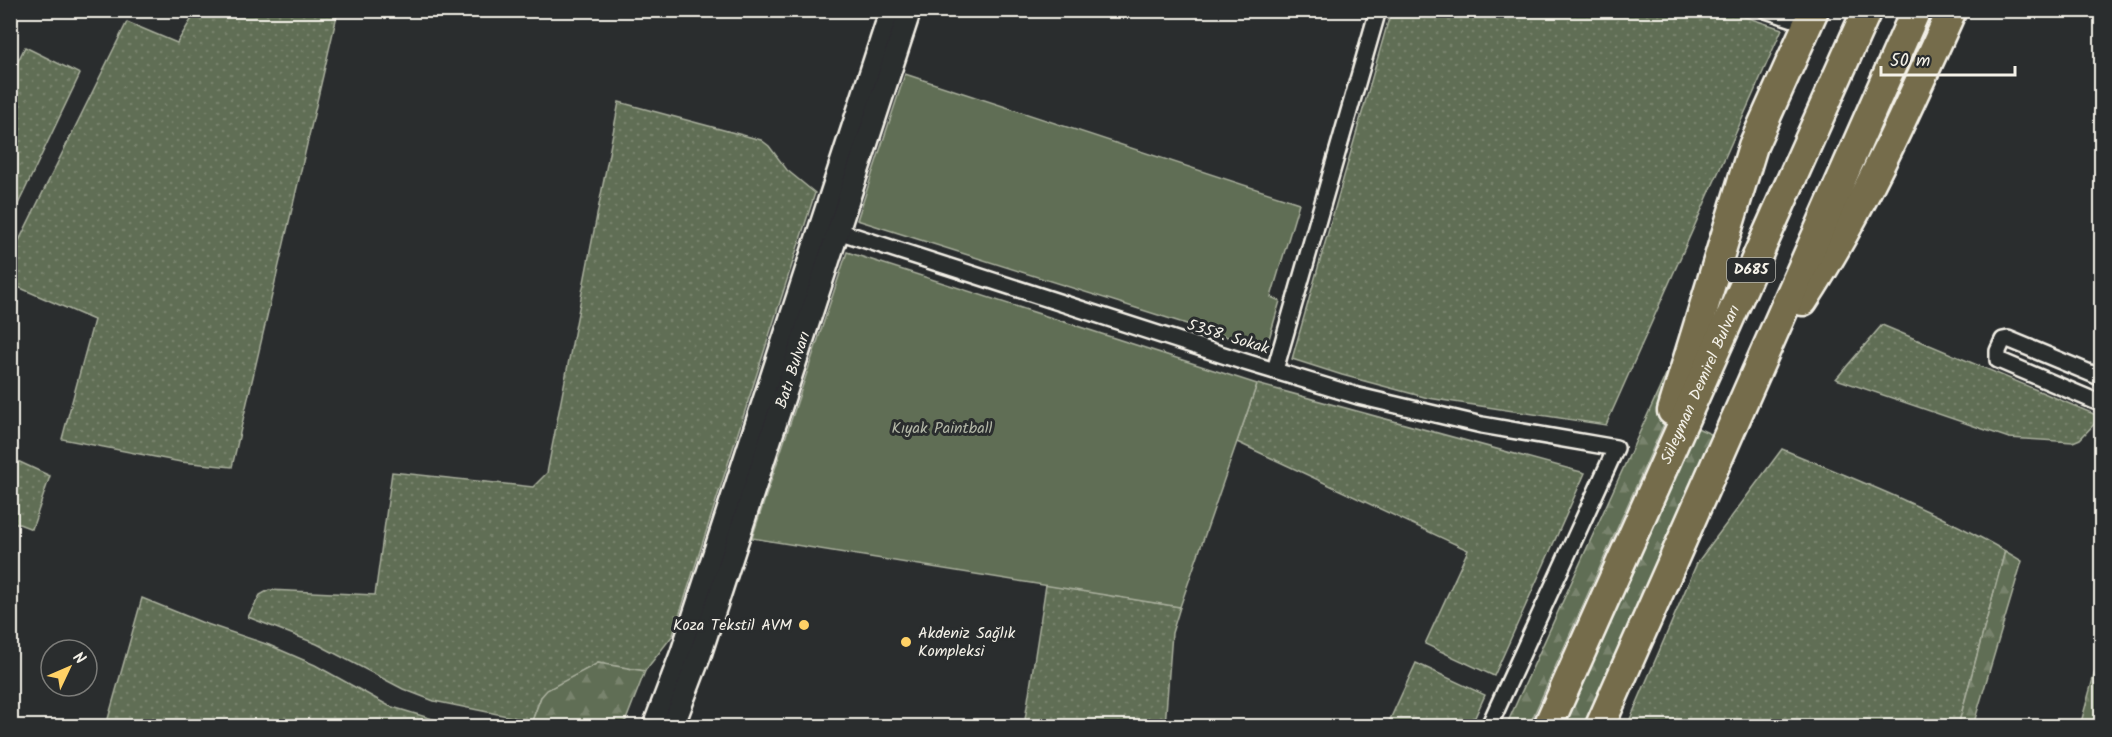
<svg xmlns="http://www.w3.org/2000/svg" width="2112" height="737" font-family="Kalam,sans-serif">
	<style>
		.grass { fill: url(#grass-dots); stroke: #aab09e; stroke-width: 1.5 }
		.forest { fill: url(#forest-firs); stroke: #aab09e; stroke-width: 1.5 }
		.park { fill: #616e55; stroke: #aab09e; stroke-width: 1.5 }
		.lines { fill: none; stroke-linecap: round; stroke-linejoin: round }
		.street-casing { stroke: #f4f1e8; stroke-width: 20 }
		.secondary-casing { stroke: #f4f1e8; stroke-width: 26 }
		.highway-casing { stroke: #f4f1e8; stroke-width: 33 }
		.street { stroke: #2a2d2e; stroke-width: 15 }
		.secondary { stroke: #2a2d2e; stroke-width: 21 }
		.highway { stroke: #746c4b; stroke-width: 28 }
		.poi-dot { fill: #ffd166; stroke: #2a2d2e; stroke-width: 2 }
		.labels { text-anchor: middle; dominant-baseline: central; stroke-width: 6; stroke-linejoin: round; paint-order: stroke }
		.shield { fill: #2a2d2e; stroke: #b7b6b0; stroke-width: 1.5 }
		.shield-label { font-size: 15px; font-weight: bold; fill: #f4f1e8 }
		.street-label { font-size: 16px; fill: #f4f1e8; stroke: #2a2d2e }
		.park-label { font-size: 16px; fill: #b2b6a6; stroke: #2a2d2e }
		.poi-label { font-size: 16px; fill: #f4f1e8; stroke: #2a2d2e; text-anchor: end }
	</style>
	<defs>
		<pattern id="grass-dots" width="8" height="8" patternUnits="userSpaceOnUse" patternTransform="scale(1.5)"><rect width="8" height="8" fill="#616e55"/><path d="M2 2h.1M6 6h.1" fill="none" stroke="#78836d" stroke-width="1.8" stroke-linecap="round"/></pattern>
		<pattern id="forest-firs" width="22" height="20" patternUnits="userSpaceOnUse" patternTransform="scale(1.5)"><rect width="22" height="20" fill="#616e55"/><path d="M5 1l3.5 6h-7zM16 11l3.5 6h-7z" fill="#78836d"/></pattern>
	</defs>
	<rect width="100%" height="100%" fill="#2a2d2e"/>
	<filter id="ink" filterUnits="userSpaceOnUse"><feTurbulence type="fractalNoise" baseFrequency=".0167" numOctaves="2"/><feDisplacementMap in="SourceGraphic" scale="12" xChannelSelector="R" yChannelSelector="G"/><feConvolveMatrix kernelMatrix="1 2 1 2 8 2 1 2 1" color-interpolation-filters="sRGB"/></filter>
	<g filter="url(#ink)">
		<path class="grass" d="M 197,10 L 338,11 L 232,467 L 181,462 L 62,439 L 94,320 L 11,284 L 11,257 L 127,22 L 177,43 Z
			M 1724,10 L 1782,29 L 1606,425 L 1428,398 L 1342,375 L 1292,359 L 1391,11 Z
			M 25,47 L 80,74 L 11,219 L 11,75 Z
			M 619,102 L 761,140 L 769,146 L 787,170 L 815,193 L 673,635 L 645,671 L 598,663 L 541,697 L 532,721 L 434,701 L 403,689 L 317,644 L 248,617 L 260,595 L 269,590 L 375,595 L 392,472 L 533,487 L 547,473 Z
			M 1882,325 L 2101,417 L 2080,439 L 2073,442 L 2009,438 L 1836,379 Z
			M 1257,384 L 1585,473 L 1494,676 L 1425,644 L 1468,550 L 1237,442 Z
			M 1782,449 C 1857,480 1934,510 2005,551 L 1958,726 L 1632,726 L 1628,724 L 1697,563 Z
			M 11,458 L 50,476 L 32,529 L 11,521 Z
			M 1046,585 L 1180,607 L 1172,633 L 1165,726 L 1024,726 Z
			M 142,598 L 201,622 L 269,645 L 315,665 L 389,706 L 456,726 L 106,726 Z
			M 1416,663 L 1485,695 L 1471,726 L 1387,726 Z"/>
		<path class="forest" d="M 1718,260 L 1675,399 L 1529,726 L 1506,726 Z
			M 1695,427 L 1713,435 L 1588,726 L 1562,726 Z
			M 2005,551 L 2022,561 L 1973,726 L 1958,726 Z
			M 2101,650 L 2101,726 L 2080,726 Z
			M 598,663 L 645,671 L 626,720 L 618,726 L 553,725 L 532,721 L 541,697 L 547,690 Z"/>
		<path class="park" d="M 905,74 L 1299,203 L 1271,297 L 1280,301 L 1266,349 L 857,220 Z
			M 847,252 L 1257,384 L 1180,607 L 752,538 Z"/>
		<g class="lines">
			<g class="street-casing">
				<path id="street" d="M 1766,10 L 1808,24
					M 838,231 L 1245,362 L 1358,396 L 1482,425 L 1616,448 L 1489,726
					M 1275,370 L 1378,10
					M 2102,378 L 2008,339 L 2003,340 L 1998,351 L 1998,360 L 2003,362 L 2102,404"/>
			</g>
			<g class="secondary-casing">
				<g id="secondary">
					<path d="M 654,726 L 682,652 L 891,10"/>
					<path id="s1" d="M 673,726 L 700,655 L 910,10"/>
				</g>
			</g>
			<g class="highway-casing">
				<g id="highway">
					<path d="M 1803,301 C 1863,209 1907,110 1952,10"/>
					<path d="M 1672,411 L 1753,146 L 1814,10"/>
					<path id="s2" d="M 1548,726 L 1867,10"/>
					<path d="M 1600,726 L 1916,10"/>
				</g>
			</g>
			<use href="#street" class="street"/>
			<use href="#secondary" class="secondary"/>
			<use href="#highway" class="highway"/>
		</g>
	</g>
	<g class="poi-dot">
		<circle cx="804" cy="625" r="6"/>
		<circle cx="906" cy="642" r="6"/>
	</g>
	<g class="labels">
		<rect class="shield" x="1727" y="258" width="48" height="24" rx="4.5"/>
		<g class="shield-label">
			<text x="1751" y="270">D685</text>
		</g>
		<g class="street-label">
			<text transform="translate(1228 337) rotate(17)">5358. Sokak</text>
			<text stroke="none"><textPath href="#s1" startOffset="376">Batı Bulvarı</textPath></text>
			<text stroke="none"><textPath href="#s2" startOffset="374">Süleyman Demirel Bulvarı</textPath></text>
		</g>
		<g class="park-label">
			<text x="942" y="428">Kıyak Paintball</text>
		</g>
		<g class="poi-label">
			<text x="792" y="625">Koza Tekstil AVM</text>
			<text x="918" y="633" text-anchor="start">Akdeniz Sağlık<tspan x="918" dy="18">Kompleksi</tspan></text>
		</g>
	</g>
	<rect width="2112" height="737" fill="none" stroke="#2a2d2e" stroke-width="36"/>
	<rect x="18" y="18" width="2076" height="701" fill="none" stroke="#f4f1e8" stroke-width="2" filter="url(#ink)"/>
	<g transform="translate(69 668) rotate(46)"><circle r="28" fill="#2a2d2e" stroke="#7b7b78" stroke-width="1.5"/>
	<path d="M0-4.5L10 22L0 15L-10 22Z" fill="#ffd166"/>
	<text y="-9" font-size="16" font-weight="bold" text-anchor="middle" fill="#f4f1e8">N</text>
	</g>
	<path d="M1881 66v9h134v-9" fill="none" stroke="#f4f1e8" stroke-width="3"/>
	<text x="1890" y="66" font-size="18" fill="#f4f1e8" stroke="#2a2d2e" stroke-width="4.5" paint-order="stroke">50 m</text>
</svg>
